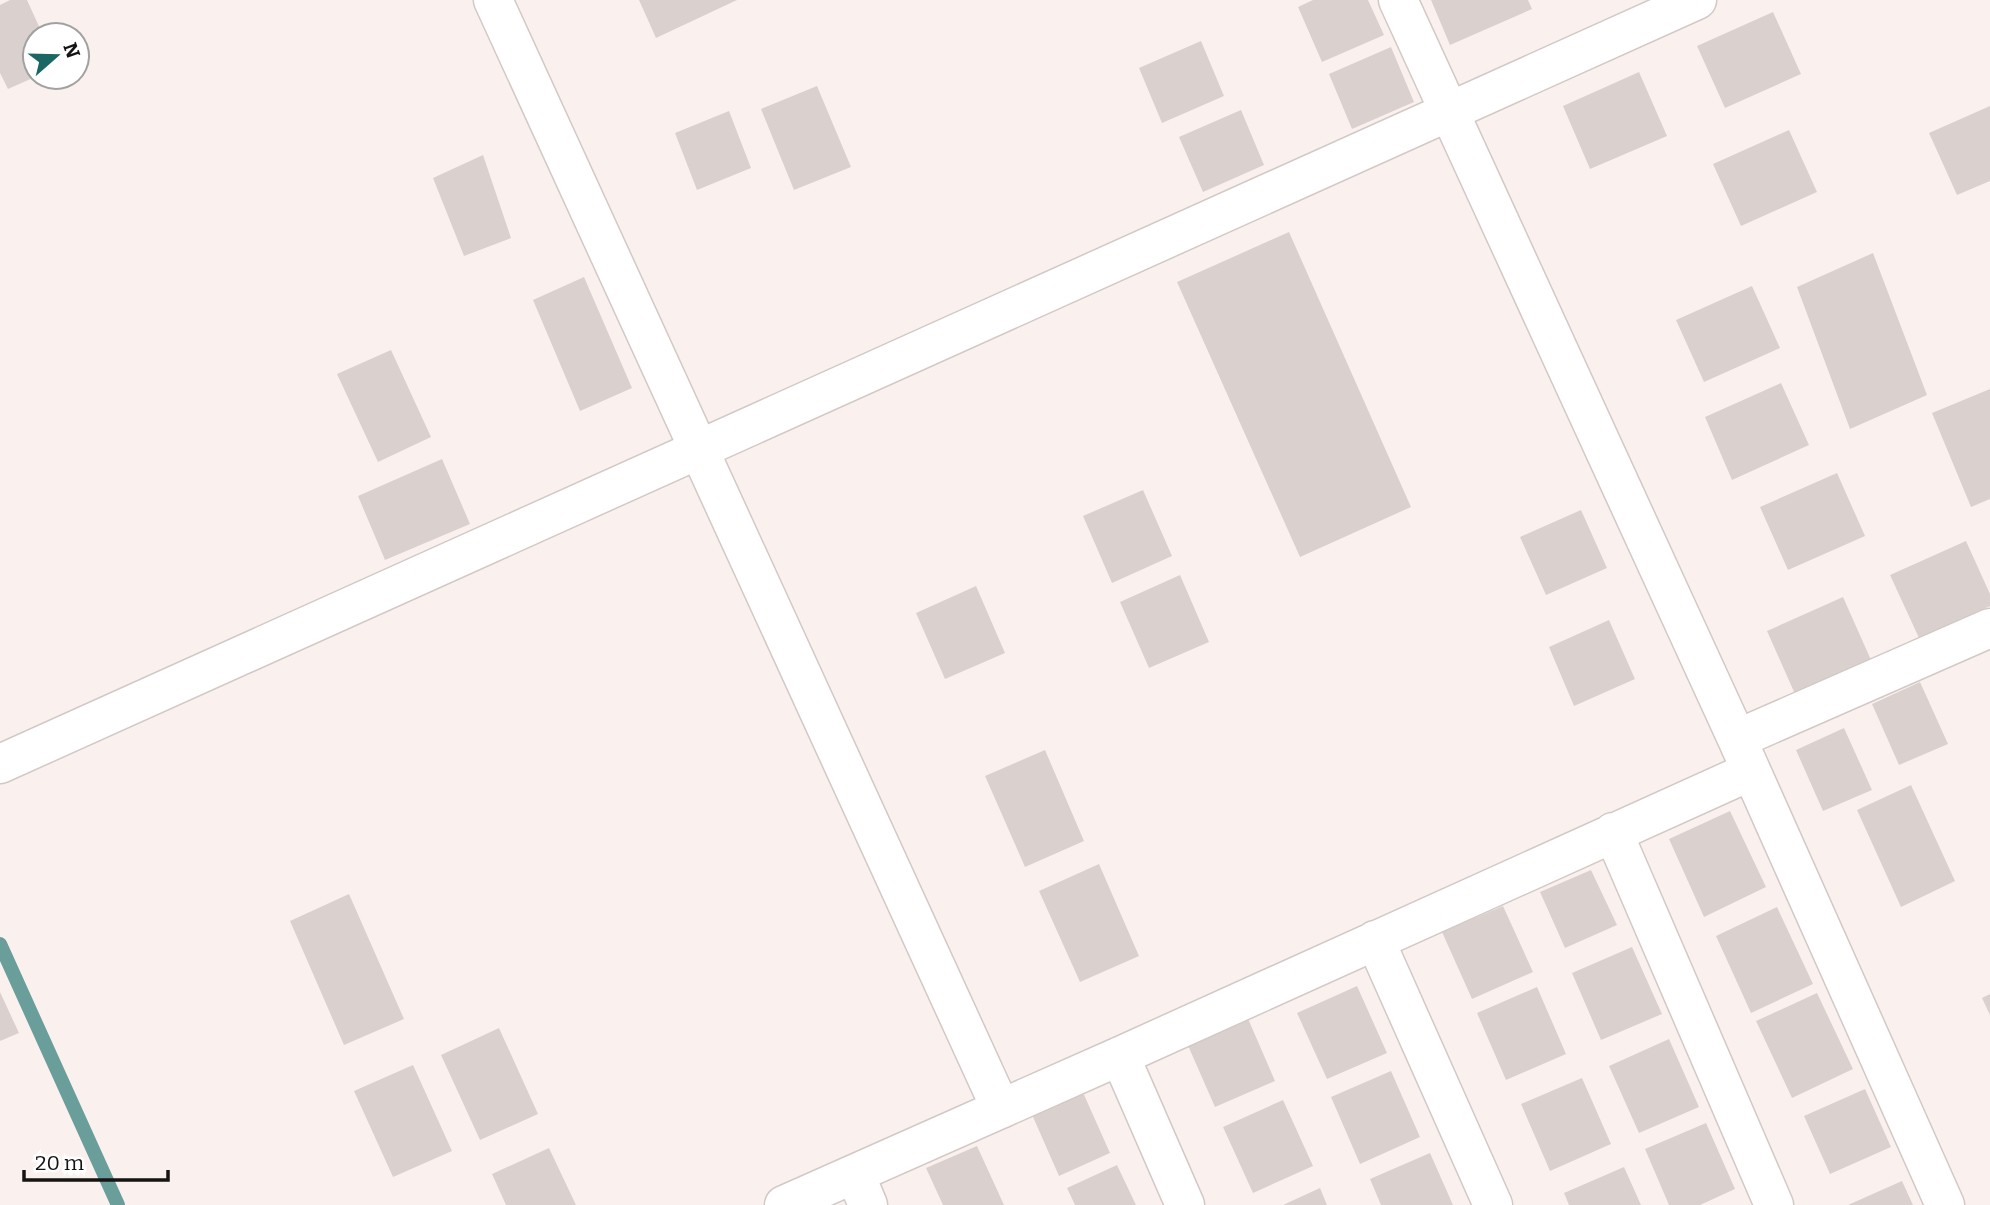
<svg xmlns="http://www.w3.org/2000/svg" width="1990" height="1205" font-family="Bitter,serif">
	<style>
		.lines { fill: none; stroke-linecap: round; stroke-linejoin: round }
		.stream { stroke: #6a9e9a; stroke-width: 14 }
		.building { fill: #dad1cf }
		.street-casing { stroke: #d2c9c7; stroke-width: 41 }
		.secondary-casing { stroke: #d2c9c7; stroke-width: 41 }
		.street { stroke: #fff; stroke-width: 38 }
		.secondary { stroke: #fff; stroke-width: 38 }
	</style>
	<rect width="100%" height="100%" fill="#faf1ef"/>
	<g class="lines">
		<path class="stream" d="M 0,944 L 118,1205"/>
	</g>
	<path class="building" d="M 10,0 L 27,0 L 43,35 L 35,35 L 35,77 L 8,89 L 0,73 L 0,5 Z
		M 639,0 L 737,0 L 656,38 Z
		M 1313,0 L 1368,0 L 1384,35 L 1322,62 L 1298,7 Z
		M 1431,0 L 1528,0 L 1532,9 L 1450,45 Z
		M 1773,12 L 1801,74 L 1725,108 L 1697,46 Z
		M 1201,41 L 1224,96 L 1162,123 L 1139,68 Z
		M 1391,47 L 1414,102 L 1352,129 L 1329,74 Z
		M 1639,72 L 1667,136 L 1590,169 L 1563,106 Z
		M 817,86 L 851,167 L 794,190 L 761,109 Z
		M 1990,106 L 1990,181 L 1957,195 L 1929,133 Z
		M 1241,110 L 1264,165 L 1203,192 L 1179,137 Z
		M 729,111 L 751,168 L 697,190 L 675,133 Z
		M 1789,130 L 1817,192 L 1741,226 L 1713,164 Z
		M 483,155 L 511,238 L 464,256 L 433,178 Z
		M 1289,232 L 1411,507 L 1300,557 L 1177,282 Z
		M 1873,253 L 1927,395 L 1850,429 L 1797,287 Z
		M 584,277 L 632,388 L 580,411 L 533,300 Z
		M 1752,286 L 1780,348 L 1704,382 L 1676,320 Z
		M 391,350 L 431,437 L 378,462 L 337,374 Z
		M 1781,383 L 1809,445 L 1732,480 L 1705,417 Z
		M 1990,389 L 1990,499 L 1971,507 L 1932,413 Z
		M 442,459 L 470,524 L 385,560 L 358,496 Z
		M 1837,473 L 1865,536 L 1788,570 L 1760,507 Z
		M 1143,490 L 1172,556 L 1112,583 L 1083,516 Z
		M 1581,510 L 1607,568 L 1546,595 L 1520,537 Z
		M 1966,541 L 1990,594 L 1990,606 L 1919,638 L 1890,575 Z
		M 1180,575 L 1209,642 L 1149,668 L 1120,602 Z
		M 976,586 L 1005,653 L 945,679 L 916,613 Z
		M 1843,597 L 1871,660 L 1795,694 L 1767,631 Z
		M 1609,620 L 1635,679 L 1574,706 L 1549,647 Z
		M 1920,682 L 1948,744 L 1899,765 L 1872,704 Z
		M 1844,728 L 1872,790 L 1823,811 L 1796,750 Z
		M 1045,750 L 1084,841 L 1025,867 L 985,776 Z
		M 1911,785 L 1955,881 L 1901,907 L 1857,810 Z
		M 1730,811 L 1766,887 L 1704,917 L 1669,839 Z
		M 1099,864 L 1139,956 L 1080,982 L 1039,891 Z
		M 1591,870 L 1617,925 L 1565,948 L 1540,892 Z
		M 349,894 L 404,1019 L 344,1045 L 290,921 Z
		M 1503,906 L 1533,972 L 1472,999 L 1442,932 Z
		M 1777,907 L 1813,984 L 1751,1013 L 1716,936 Z
		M 1632,947 L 1662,1014 L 1601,1040 L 1572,973 Z
		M 1357,986 L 1387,1053 L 1327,1079 L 1297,1013 Z
		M 1537,987 L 1566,1054 L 1506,1080 L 1477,1013 Z
		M 0,992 L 19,1033 L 0,1041 Z
		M 1817,993 L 1853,1069 L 1792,1098 L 1756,1021 Z
		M 1990,994 L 1990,1015 L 1982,998 Z
		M 1246,1014 L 1275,1081 L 1215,1107 L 1186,1041 Z
		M 499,1028 L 538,1114 L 480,1140 L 441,1055 Z
		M 1669,1039 L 1699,1107 L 1639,1133 L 1609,1066 Z
		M 413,1065 L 452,1151 L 393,1177 L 354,1091 Z
		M 1391,1071 L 1420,1137 L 1360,1164 L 1331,1097 Z
		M 1582,1078 L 1611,1144 L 1550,1171 L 1521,1104 Z
		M 1081,1088 L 1110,1153 L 1059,1176 L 1030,1110 Z
		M 1865,1089 L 1891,1147 L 1830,1174 L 1804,1116 Z
		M 1283,1100 L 1313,1166 L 1253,1193 L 1223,1127 Z
		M 1706,1123 L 1735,1189 L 1700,1205 L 1669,1205 L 1645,1149 Z
		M 977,1146 L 1004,1205 L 943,1205 L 926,1168 Z
		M 549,1148 L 576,1205 L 506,1205 L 492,1174 Z
		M 1430,1153 L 1453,1205 L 1381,1205 L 1370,1179 Z
		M 1117,1165 L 1136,1205 L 1075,1205 L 1067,1188 Z
		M 1624,1167 L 1641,1205 L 1569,1205 L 1564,1193 Z
		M 1902,1181 L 1913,1205 L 1848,1205 Z
		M 1320,1188 L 1327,1205 L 1283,1205 Z"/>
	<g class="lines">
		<g class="street-casing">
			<path id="street" d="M 493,0 L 1001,1109
				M 1398,0 L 1737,739 L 1945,1205
				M 1737,739 L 1990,628
				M 1613,832 L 1774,1205
				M 1375,940 L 1493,1205
				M 1120,1056 L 1185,1205
				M 855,1174 L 868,1205
				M 784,1205 L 1120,1056 L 1751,771"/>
		</g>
		<g class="secondary-casing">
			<path id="secondary" d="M 0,764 L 1697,0"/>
		</g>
		<use href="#street" class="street"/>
		<use href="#secondary" class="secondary"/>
	</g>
	<g transform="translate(56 56) rotate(70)"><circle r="33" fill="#ffffff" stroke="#a2a1a1" stroke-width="2"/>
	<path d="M0-5L12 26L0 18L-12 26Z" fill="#1b6763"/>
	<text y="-10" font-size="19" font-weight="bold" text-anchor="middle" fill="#161313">N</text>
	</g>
	<path d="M24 1170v10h144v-10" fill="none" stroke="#161313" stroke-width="3.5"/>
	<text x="35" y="1170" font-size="21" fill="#161313" stroke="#ffffff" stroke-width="5" paint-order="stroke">20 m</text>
</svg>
